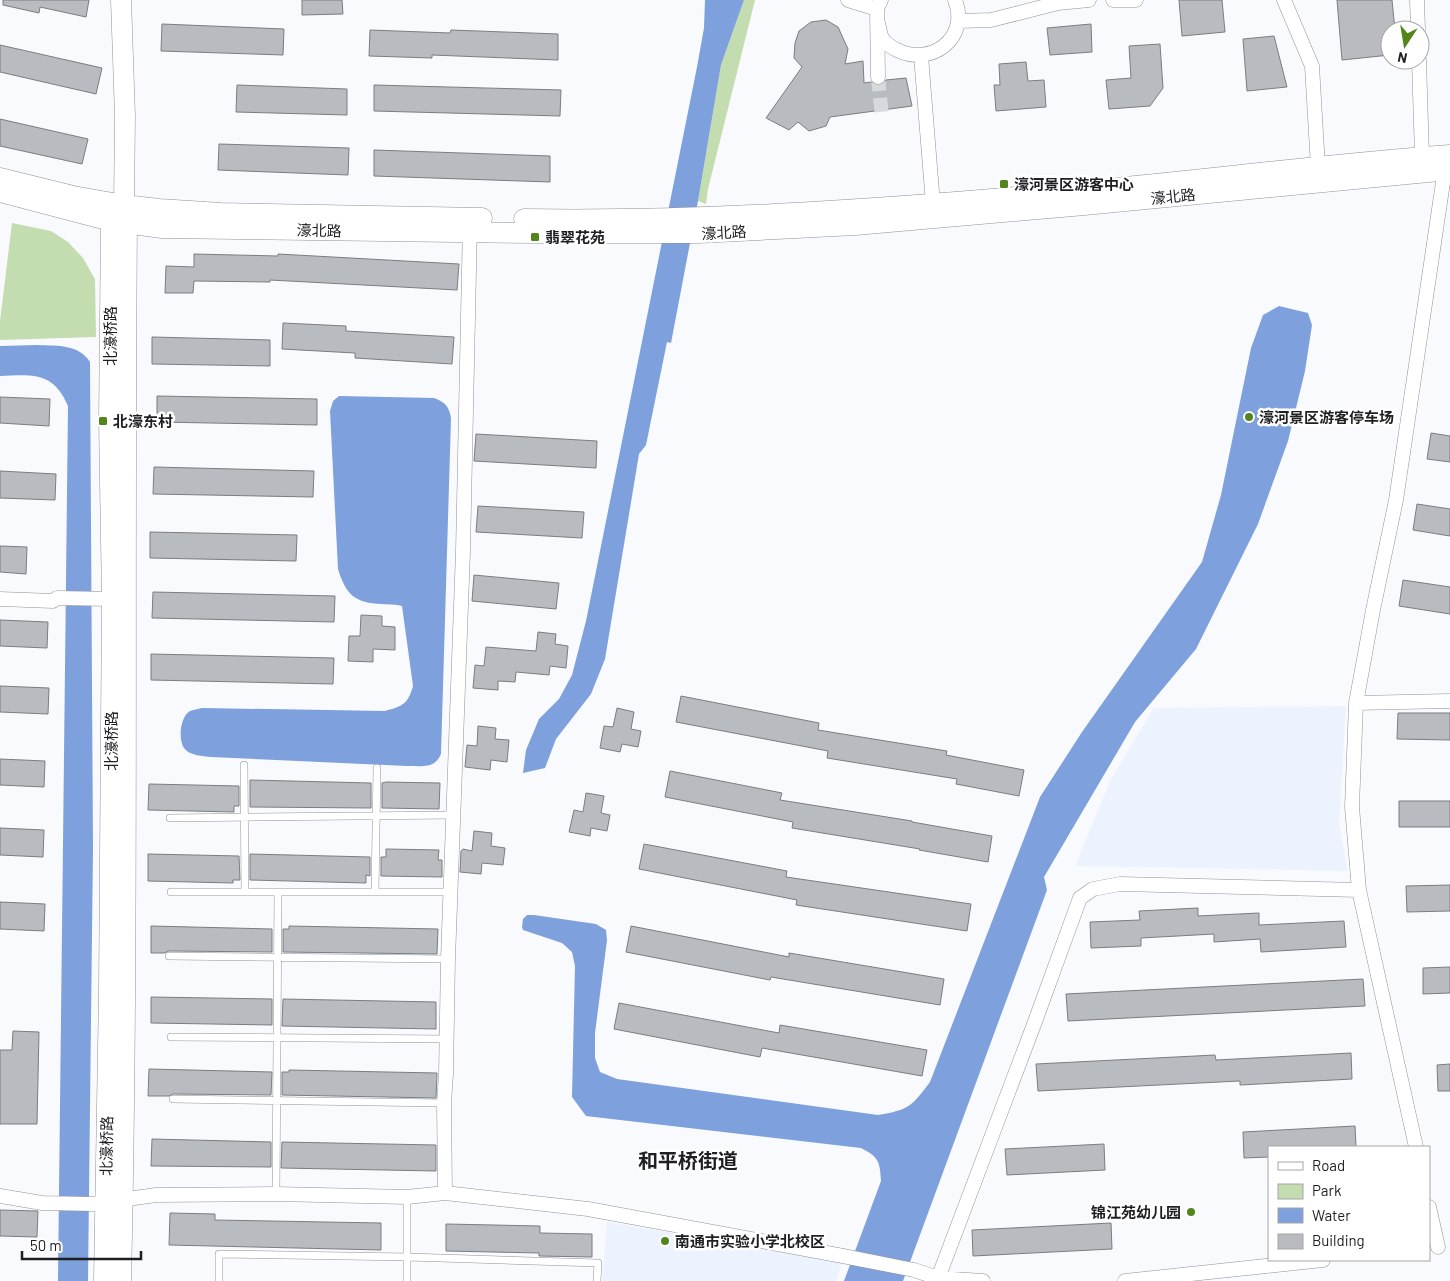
<svg xmlns="http://www.w3.org/2000/svg" width="1450" height="1281" font-family="Barlow,'Noto Sans SC',sans-serif">
	<style>
		.built { fill: #ecf3ff }
		.green { fill: #c3ddb1 }
		.water { fill: #7ea0dc }
		.building { fill: #b8bbbf; stroke: #7a7d81 }
		.lines { fill: none; stroke-linecap: round; stroke-linejoin: round }
		.street-tunnel { stroke: #d7d9dd; stroke-width: 14; stroke-dasharray: 14 7; stroke-linecap: butt }
		.lane-casing { stroke: #909297; stroke-width: 8 }
		.street-casing { stroke: #909297; stroke-width: 15 }
		.secondary-casing { stroke: #909297; stroke-width: 21 }
		.lane { stroke: #fff; stroke-width: 7 }
		.street { stroke: #fff; stroke-width: 14 }
		.secondary { stroke: #fff; stroke-width: 20 }
		.poi-dot { fill: #52851b; stroke: #fff; stroke-width: 2 }
		.labels { text-anchor: middle; dominant-baseline: central; stroke-width: 5; stroke-linejoin: round; paint-order: stroke }
		.poi-label { font-size: 15px; font-weight: bold; fill: #1e1f21; stroke: #fff; text-anchor: start }
		.street-label { font-size: 15px; fill: #1e1f21; stroke: #fff }
		.district-label { font-size: 20px; font-weight: bold; fill: #1e1f21; stroke: #fff }
	</style>
	<rect width="100%" height="100%" fill="#f8fafe"/>
	<path class="built" d="M 1346,706 L 1339,825 L 1348,871 L 1075,866 L 1111,779 L 1154,708 Z
		M 607,1222 L 842,1261 L 836,1281 L 602,1281 Z"/>
	<path class="green" d="M 744,0 L 755,0 L 708,189 L 706,204 L 698,201 L 721,65 Z
		M 12,223 L 51,231 L 68,242 L 83,258 L 95,279 L 96,337 L 0,340 L 0,321 Z"/>
	<path class="water" d="M 705,0 L 744,0 L 721,65 L 698,201 L 671,343 L 667,342 L 646,445 L 639,454 L 605,659 L 591,694 L 556,739 L 545,768 L 523,773 L 526,750 L 539,719 L 559,699 L 572,675 L 586,621 L 697,67 L 704,28 Z
		M 1279,306 L 1308,313 L 1312,325 L 1305,371 L 1288,441 L 1258,524 L 1196,649 L 1135,722 L 1044,877 L 1047,890 L 903,1281 L 844,1281 L 881,1181 C 880,1162 879,1157 861,1148 L 586,1116 L 572,1097 L 575,966 L 572,952 L 562,943 L 523,930 L 522,927 L 523,919 L 527,915 L 534,915 L 596,924 L 606,930 L 607,940 L 595,1033 L 595,1058 L 600,1072 L 617,1079 L 878,1115 C 909,1110 912,1106 930,1082 L 1040,797 L 1082,732 L 1202,562 L 1221,495 L 1251,348 L 1263,315 Z
		M 38,345 C 57,346 79,344 90,362 L 93,848 L 88,1281 L 58,1281 L 68,406 C 53,371 32,375 0,376 L 0,346 Z
		M 339,396 L 434,398 C 445,402 449,406 451,418 L 441,754 C 435,769 421,766 407,766 L 211,757 C 203,756 190,756 184,748 C 178,739 180,717 190,711 C 193,710 198,709 202,708 L 385,711 C 403,706 408,704 413,686 L 402,606 C 396,604 389,605 382,604 C 355,603 346,595 338,569 L 330,411 L 333,401 Z"/>
	<path class="building" d="M 3,0 L 89,0 L 86,17 L 40,7 L 39,13 L 3,5 Z
		M 302,0 L 342,0 L 343,14 L 302,15 Z
		M 1179,0 L 1222,0 L 1225,32 L 1182,36 Z
		M 1337,0 L 1392,0 L 1395,30 L 1390,30 L 1390,55 L 1342,60 Z
		M 826,20 L 838,27 L 848,49 L 845,64 L 863,61 L 864,83 L 871,82 L 879,86 L 883,84 L 886,80 L 906,78 L 912,106 L 830,117 L 826,126 L 809,131 L 798,122 L 789,130 L 766,118 L 802,67 L 794,58 L 795,43 L 799,31 L 811,22 Z
		M 162,24 L 284,29 L 283,55 L 161,51 Z
		M 1091,24 L 1092,52 L 1050,55 L 1047,28 Z
		M 370,30 L 450,33 L 451,30 L 558,34 L 558,60 L 432,55 L 432,58 L 369,56 Z
		M 1274,36 L 1287,87 L 1247,91 L 1243,39 Z
		M 1160,44 L 1163,88 L 1150,106 L 1109,109 L 1106,80 L 1131,78 L 1129,46 Z
		M 0,45 L 102,68 L 96,94 L 0,72 Z
		M 1026,62 L 1028,81 L 1044,80 L 1046,107 L 996,111 L 994,85 L 1000,85 L 999,64 Z
		M 237,85 L 347,89 L 347,115 L 236,112 Z
		M 374,85 L 561,90 L 560,116 L 374,111 Z
		M 0,119 L 88,139 L 82,164 L 0,146 Z
		M 219,144 L 349,148 L 348,175 L 218,170 Z
		M 374,150 L 550,156 L 550,182 L 374,176 Z
		M 194,254 L 278,256 L 278,254 L 459,264 L 457,290 L 270,280 L 270,282 L 194,281 L 193,293 L 165,293 L 166,266 L 194,267 Z
		M 283,323 L 346,326 L 346,331 L 454,337 L 452,364 L 355,358 L 355,353 L 282,349 Z
		M 152,337 L 270,340 L 270,366 L 152,364 Z
		M 157,396 L 317,399 L 317,425 L 157,422 Z
		M 0,397 L 50,399 L 49,426 L 0,423 Z
		M 1431,433 L 1450,436 L 1450,462 L 1427,459 Z
		M 476,434 L 597,441 L 596,468 L 474,461 Z
		M 154,467 L 314,471 L 313,497 L 153,494 Z
		M 0,471 L 56,474 L 55,500 L 0,498 Z
		M 1417,504 L 1450,509 L 1450,536 L 1413,530 Z
		M 478,506 L 584,512 L 582,538 L 476,532 Z
		M 150,532 L 297,535 L 296,561 L 150,558 Z
		M 0,546 L 27,547 L 26,574 L 0,572 Z
		M 474,575 L 559,583 L 556,609 L 472,601 Z
		M 1403,580 L 1450,587 L 1450,614 L 1399,606 Z
		M 153,592 L 335,596 L 334,622 L 152,618 Z
		M 361,615 L 382,616 L 382,626 L 395,627 L 395,650 L 373,649 L 373,662 L 348,661 L 349,636 L 360,636 Z
		M 0,620 L 48,622 L 47,648 L 0,646 Z
		M 538,632 L 556,634 L 555,644 L 568,646 L 566,668 L 550,666 L 549,675 L 516,672 L 515,682 L 498,681 L 498,690 L 473,688 L 475,665 L 484,666 L 486,647 L 536,651 Z
		M 151,654 L 334,658 L 333,684 L 151,680 Z
		M 0,686 L 49,688 L 48,714 L 0,712 Z
		M 681,696 L 819,723 L 818,730 L 947,751 L 946,755 L 1024,770 L 1019,796 L 956,784 L 957,779 L 827,758 L 828,751 L 676,722 Z
		M 617,708 L 634,712 L 631,729 L 641,731 L 638,747 L 622,744 L 620,752 L 600,748 L 604,726 L 613,727 Z
		M 1398,713 L 1450,713 L 1450,740 L 1397,739 Z
		M 478,726 L 496,728 L 495,739 L 509,740 L 507,762 L 491,760 L 490,770 L 465,767 L 467,745 L 477,746 Z
		M 0,759 L 45,761 L 44,787 L 0,785 Z
		M 670,771 L 782,793 L 780,800 L 912,821 L 912,822 L 992,836 L 988,862 L 919,850 L 920,849 L 792,828 L 793,822 L 665,797 Z
		M 250,780 L 371,783 L 371,808 L 250,807 Z
		M 386,782 L 440,783 L 439,809 L 382,808 L 382,783 Z
		M 149,784 L 239,786 L 239,806 L 234,806 L 234,812 L 148,810 Z
		M 586,793 L 604,796 L 601,813 L 610,815 L 607,831 L 591,828 L 590,836 L 569,832 L 574,810 L 583,812 Z
		M 1399,801 L 1450,801 L 1450,827 L 1399,827 Z
		M 0,828 L 44,830 L 43,857 L 0,855 Z
		M 474,831 L 492,833 L 491,846 L 505,848 L 503,865 L 482,863 L 481,874 L 460,872 L 461,851 L 463,849 L 472,851 Z
		M 644,844 L 787,871 L 786,877 L 971,904 L 967,931 L 796,905 L 797,900 L 639,869 Z
		M 386,849 L 439,850 L 438,860 L 442,860 L 442,877 L 381,876 L 381,857 L 386,857 Z
		M 148,854 L 239,856 L 240,880 L 233,880 L 233,883 L 148,881 Z
		M 250,854 L 370,857 L 370,876 L 366,875 L 366,883 L 250,880 Z
		M 1450,885 L 1450,911 L 1407,912 L 1406,886 Z
		M 0,902 L 45,904 L 44,931 L 0,929 Z
		M 1198,908 L 1198,916 L 1259,913 L 1259,925 L 1344,921 L 1346,947 L 1261,952 L 1260,939 L 1214,942 L 1214,934 L 1141,938 L 1141,946 L 1091,948 L 1090,922 L 1140,920 L 1139,911 Z
		M 151,926 L 272,929 L 272,952 L 169,951 L 164,953 L 151,953 Z
		M 289,926 L 438,929 L 437,954 L 283,952 L 283,929 L 289,929 Z
		M 631,926 L 789,957 L 789,953 L 944,979 L 940,1005 L 771,977 L 770,980 L 626,952 Z
		M 1450,967 L 1450,993 L 1423,994 L 1423,968 Z
		M 1363,979 L 1365,1006 L 1068,1021 L 1066,994 Z
		M 151,997 L 272,999 L 272,1025 L 151,1023 Z
		M 283,999 L 436,1002 L 436,1029 L 282,1026 Z
		M 619,1003 L 779,1033 L 780,1025 L 927,1050 L 922,1076 L 762,1048 L 760,1057 L 614,1029 Z
		M 13,1031 L 39,1032 L 37,1124 L 0,1124 L 0,1050 L 12,1050 Z
		M 1351,1053 L 1352,1079 L 1240,1085 L 1240,1081 L 1038,1091 L 1036,1064 L 1215,1055 L 1216,1060 Z
		M 1450,1064 L 1450,1091 L 1438,1091 L 1437,1065 Z
		M 149,1069 L 272,1072 L 271,1095 L 173,1094 L 169,1096 L 148,1096 Z
		M 289,1070 L 437,1073 L 436,1098 L 282,1095 L 282,1072 L 289,1072 Z
		M 1355,1126 L 1356,1147 L 1269,1147 L 1269,1157 L 1244,1158 L 1243,1132 Z
		M 152,1139 L 271,1142 L 271,1167 L 151,1166 Z
		M 282,1142 L 436,1145 L 436,1171 L 281,1168 Z
		M 1104,1144 L 1105,1170 L 1007,1175 L 1005,1149 Z
		M 0,1210 L 38,1211 L 37,1237 L 0,1236 Z
		M 170,1213 L 215,1214 L 215,1220 L 381,1223 L 381,1250 L 169,1245 Z
		M 1111,1223 L 1112,1249 L 973,1256 L 972,1230 Z
		M 446,1224 L 540,1226 L 540,1233 L 592,1234 L 592,1257 L 539,1256 L 539,1253 L 446,1251 Z"/>
	<g class="lines">
		<path class="street-tunnel" d="M 878,77 L 882,116"/>
		<g class="lane-casing">
			<path id="lane" d="M 244,765 L 245,892
				M 170,818 L 453,815
				M 171,892 L 450,892
				M 375,892 L 377,768
				M 169,956 L 448,959
				M 171,1037 L 447,1039
				M 173,1099 L 444,1103
				M 276,1194 L 278,892
				M 407,1197 L 407,1281
				M 219,1281 L 219,1254 L 408,1257 L 598,1263 L 597,1281"/>
		</g>
		<g class="street-casing">
			<path id="street" d="M 848,0 L 877,9
				M 1113,0 L 1136,0
				M 1284,0 L 1312,66 L 1318,167
				M 1417,0 L 1418,30
				M 958,21 L 991,20 L 1058,3 L 1089,0
				M 878,23 C 879,27 880,34 882,38 C 885,43 892,48 897,50 C 931,67 970,38 955,0
				M 921,56 L 933,204
				M 1419,60 L 1422,157
				M 878,77 L 877,9 L 881,0
				M 0,599 L 53,601 L 57,598 L 112,599
				M 1356,703 L 1450,701
				M 1416,1147 L 1359,890 L 1352,807 L 1356,703 L 1373,610 L 1396,500 L 1446,162
				M 445,1193 L 444,1103 L 446,1074 L 448,959 L 463,551 L 470,223
				M 0,1196 L 42,1203 L 92,1204 L 156,1195 L 276,1194 L 407,1197 L 445,1193 L 588,1209 L 843,1256 L 914,1270 L 938,1278 L 983,1281
				M 1429,1207 L 1438,1247
				M 937,1281 L 1036,1019 L 1080,898 L 1093,889 L 1120,884 L 1359,890
				M 1125,1281 L 1323,1260"/>
		</g>
		<g class="secondary-casing">
			<path id="secondary" d="M 121,0 L 125,116 L 124,205 L 127,223 C 124,576 129,928 121,1281
				M 0,178 L 73,196 L 124,205 L 159,209 L 221,213 L 482,218
				M 0,192 L 111,221 L 162,228 L 535,233 L 698,233 L 855,225 L 1084,205 L 1450,170
				M 524,219 C 709,222 898,208 1083,191 C 1205,180 1327,164 1450,155
				M 104,1281 L 109,990 L 112,599 L 109,421 L 111,221 L 120,211"/>
		</g>
		<use href="#lane" class="lane"/>
		<use href="#street" class="street"/>
		<use href="#secondary" class="secondary"/>
	</g>
	<g class="poi-dot">
		<rect x="999" y="179" width="10" height="10" rx="2.5"/>
		<rect x="530" y="232" width="10" height="10" rx="2.5"/>
		<circle cx="1249" cy="417" r="5"/>
		<rect x="98" y="416" width="10" height="10" rx="2.5"/>
		<circle cx="1191" cy="1212" r="5"/>
		<circle cx="665" cy="1241" r="5"/>
	</g>
	<g class="labels">
		<g class="poi-label">
			<text x="1014" y="184">濠河景区游客中心</text>
			<text x="545" y="237">翡翠花苑</text>
			<text x="1259" y="417">濠河景区游客停车场</text>
			<text x="113" y="421">北濠东村</text>
			<text x="1181" y="1212" text-anchor="end">锦江苑幼儿园</text>
			<text x="675" y="1241">南通市实验小学北校区</text>
		</g>
		<g class="street-label">
			<text transform="translate(1173 196) rotate(-6)">濠北路</text>
			<text transform="translate(319 230) rotate(1)">濠北路</text>
			<text transform="translate(724 232) rotate(-3)">濠北路</text>
			<text transform="translate(110 336) rotate(-90)">北濠桥路</text>
			<text transform="translate(111 741) rotate(-90)">北濠桥路</text>
			<text transform="translate(106 1146) rotate(-89)">北濠桥路</text>
		</g>
		<g class="district-label">
			<text x="688" y="1160">和平桥街道</text>
		</g>
	</g>
	<rect x="1268" y="1146" width="162" height="115" fill="#ffffff" stroke="#a5a5a6"/>
	<rect x="1278" y="1162" width="25" height="8" fill="#ffffff" stroke="#a5a5a6"/>
	<text x="1312" y="1171" font-size="15" fill="#1e1f21">Road</text>
	<rect x="1278" y="1184" width="25" height="15" fill="#c3ddb1" stroke="#a5a5a6"/>
	<text x="1312" y="1196" font-size="15" fill="#1e1f21">Park</text>
	<rect x="1278" y="1208" width="25" height="15" fill="#7ea0dc" stroke="#a5a5a6"/>
	<text x="1312" y="1221" font-size="15" fill="#1e1f21">Water</text>
	<rect x="1278" y="1234" width="25" height="15" fill="#b8bbbf" stroke="#a5a5a6"/>
	<text x="1312" y="1246" font-size="15" fill="#1e1f21">Building</text>
	<g transform="translate(1405 45) rotate(192)"><circle r="24" fill="#ffffff" stroke="#a5a5a6"/>
	<path d="M0-4L9 19L0 12L-9 19Z" fill="#52851b"/>
	<text y="-8" font-size="14" font-weight="bold" text-anchor="middle" fill="#1e1f21">N</text>
	</g>
	<path d="M22 1251v8h119v-8" fill="none" stroke="#1e1f21" stroke-width="2.5"/>
	<text x="30" y="1251" font-size="15" fill="#1e1f21" stroke="#ffffff" stroke-width="4" paint-order="stroke">50 m</text>
</svg>
